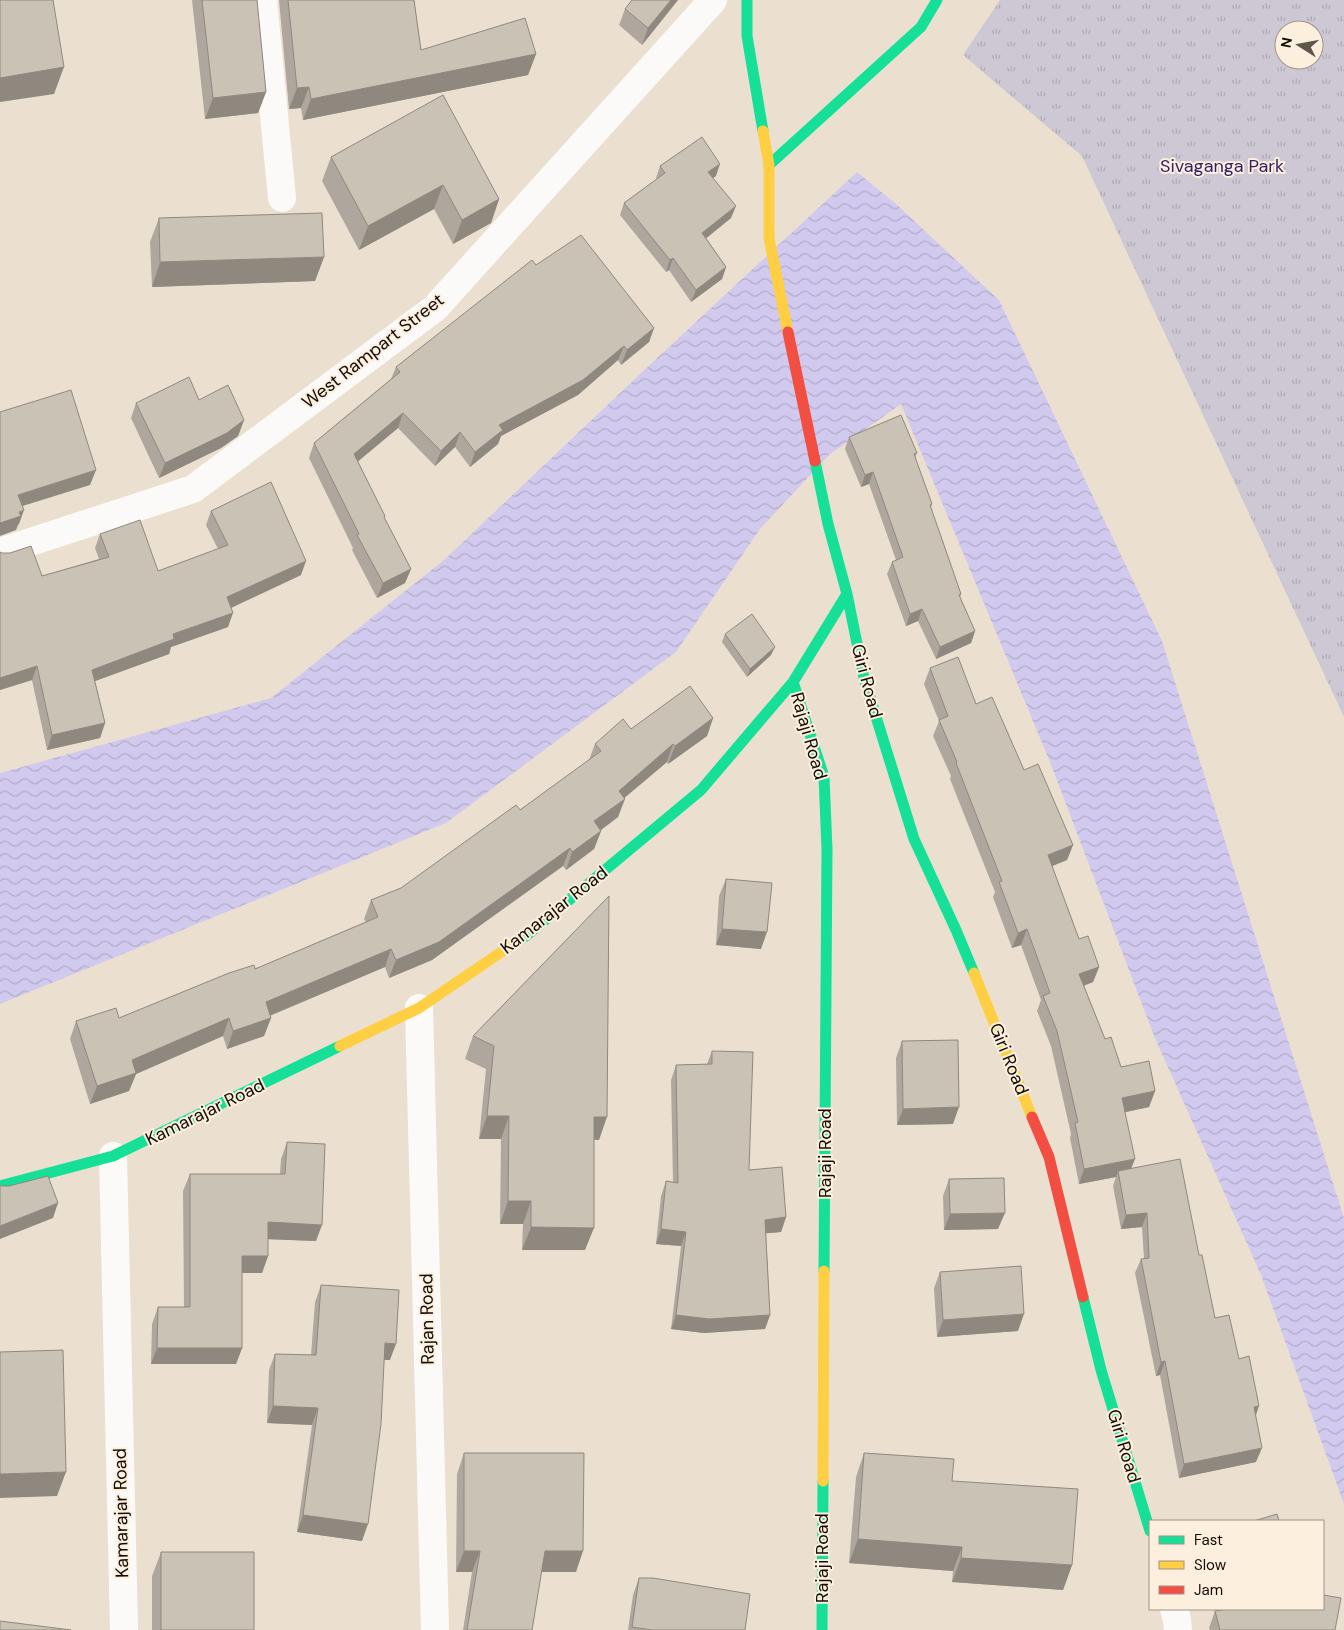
<svg xmlns="http://www.w3.org/2000/svg" width="1344" height="1630" font-family="'DM Sans',sans-serif">
	<style>
		.park { fill: url(#park-tufts); fill-rule: evenodd }
		.water { fill: url(#water-waves) }
		.lines { fill: none; stroke-linecap: round; stroke-linejoin: round }
		.street { stroke: #fcfaf8; stroke-width: 28 }
		.fast { stroke: #16e098; stroke-width: 11 }
		.slow { stroke: #ffcf43; stroke-width: 11 }
		.jam { stroke: #f24e42; stroke-width: 11 }
		.wall { fill: #afa79d }
		.shaded-wall { fill: #8e887f }
		.building { fill: #cbc2b6; stroke: #8e887f }
		.labels { text-anchor: middle; dominant-baseline: central; stroke-width: 4; stroke-linejoin: round; paint-order: stroke }
		.park-label { font-size: 18px; fill: #332064; stroke: #fcefde }
		.street-label { font-size: 18px; fill: #130c04; stroke: #fcefde }
	</style>
	<defs>
		<pattern id="park-tufts" width="24" height="20" patternUnits="userSpaceOnUse" patternTransform="scale(1.25)"><rect width="24" height="20" fill="#cec7d4"/><path d="M3 7l-1-3M5 7V3M7 7l1-3M15 17l-1-3M17 17v-4M19 17l1-3" fill="none" stroke="#b0aab4"/></pattern>
		<pattern id="water-waves" width="16" height="10" patternUnits="userSpaceOnUse" patternTransform="scale(1.25)"><rect width="16" height="10" fill="#d2caee"/><path d="M0 5q4-4 8 0t8 0" fill="none" stroke="#b3acca"/></pattern>
	</defs>
	<rect width="100%" height="100%" fill="#ebe0d0"/>
	<path class="park" d="M 1000,0 L 1344,0 L 1344,717 L 1082,156 L 963,55 ZM 1284,30 L 1314,30 L 1314,60 L 1284,60 Z"/>
	<path class="water" d="M 857,172 L 896,204 L 999,300 L 1162,641 L 1344,1218 L 1344,1504 L 1261,1275 L 1154,1036 L 1050,762 L 901,404 L 829,455 L 760,529 L 676,652 L 446,823 L 0,1004 L 0,773 L 271,698 L 444,560 L 639,375 Z"/>
	<g class="lines">
		<path class="street" d="M 263,0 L 282,198
			M 0,552 L 193,489 L 435,308 L 713,0
			M 419,1008 L 435,1630
			M 113,1156 L 124,1630
			M 1174,1609 L 1177,1620 L 1178,1630"/>
		<path class="fast" d="M 747,0 L 747,36 L 763,131
			M 769,165 L 921,27 L 937,0
			M 847,594 L 864,678 L 914,839 L 956,930 L 974,973
			M 793,682 L 824,777 L 827,849 L 824,1271
			M 516,942 L 527,935 L 701,790 L 793,682 L 847,594 L 828,524 L 815,461
			M 0,1186 L 113,1156 L 340,1046
			M 1083,1297 L 1101,1370 L 1150,1531
			M 822,1630 L 823,1481"/>
		<path class="slow" d="M 763,131 L 769,165 L 769,238 L 788,332
			M 974,973 L 1032,1117
			M 340,1046 L 419,1008 L 516,942
			M 823,1481 L 824,1271"/>
		<path class="jam" d="M 788,332 L 815,461
			M 1032,1117 L 1049,1157 L 1083,1297"/>
	</g>
	<path class="wall" d="M 192,0 L 257,0 L 266,92 L 258,113 L 205,119 Z
		M 279,0 L 414,0 L 421,50 L 536,54 L 528,75 L 303,120 L 301,108 L 289,109 Z
		M 678,0 L 642,45 L 619,25 L 625,9 Z
		M 331,157 L 499,199 L 491,223 L 453,244 L 434,209 L 359,250 L 322,181 Z
		M 660,166 L 716,176 L 713,178 L 731,218 L 706,238 L 726,267 L 722,279 L 691,302 L 669,270 L 666,272 L 620,215 L 624,203 L 657,179 L 656,178 Z
		M 159,218 L 324,257 L 315,281 L 152,287 L 150,242 Z
		M 536,265 L 654,328 L 649,342 L 621,365 L 618,360 L 578,395 L 501,436 L 498,444 L 470,467 L 455,447 L 435,466 L 398,428 L 358,461 L 385,519 L 411,569 L 405,583 L 377,598 L 352,550 L 353,548 L 309,458 L 314,443 L 391,379 L 396,367 Z
		M 199,400 L 244,420 L 238,436 L 221,448 L 159,478 L 131,418 L 136,403 Z
		M 849,437 L 917,453 L 915,458 L 932,504 L 931,508 L 961,594 L 960,598 L 975,631 L 971,643 L 936,659 L 918,621 L 906,626 L 887,574 L 892,562 L 896,560 L 869,484 L 861,487 L 845,449 Z
		M 211,511 L 301,575 L 231,608 L 228,627 L 171,647 L 169,654 L 95,681 L 105,723 L 100,738 L 47,750 L 32,680 L 0,690 L 0,552 L 42,576 L 99,559 L 95,548 L 100,534 L 158,571 L 218,549 L 206,525 Z
		M 725,634 L 771,655 L 747,677 L 722,642 Z
		M 930,668 L 976,704 L 1024,770 L 1073,845 L 1067,860 L 1052,866 L 1079,939 L 1099,967 L 1093,982 L 1084,986 L 1105,1039 L 1121,1067 L 1155,1091 L 1149,1107 L 1125,1112 L 1131,1169 L 1199,1255 L 1215,1318 L 1239,1359 L 1256,1415 L 1256,1462 L 1179,1478 L 1160,1375 L 1156,1376 L 1135,1273 L 1141,1259 L 1144,1259 L 1142,1227 L 1121,1229 L 1113,1186 L 1116,1177 L 1079,1184 L 1070,1138 L 1071,1134 L 1051,1046 L 1037,1011 L 1041,1000 L 1021,945 L 1012,948 L 993,897 L 995,892 L 950,779 L 951,776 L 933,736 L 939,721 L 924,684 Z
		M 713,718 L 707,736 L 668,764 L 667,762 L 624,798 L 618,817 L 600,830 L 601,831 L 594,849 L 566,870 L 563,866 L 432,960 L 389,978 L 385,967 L 270,1016 L 271,1018 L 264,1036 L 227,1049 L 223,1036 L 136,1074 L 129,1091 L 90,1104 L 70,1039 L 76,1021 L 119,1018 L 255,969 L 366,922 L 364,919 L 371,900 L 401,888 L 520,810 L 589,760 L 595,744 L 631,729 Z
		M 726,879 L 761,949 L 716,945 L 719,896 Z
		M 609,896 L 599,1140 L 594,1139 L 585,1250 L 522,1250 L 523,1224 L 500,1224 L 501,1139 L 479,1139 L 486,1069 L 465,1059 L 473,1036 Z
		M 902,1041 L 953,1124 L 897,1125 L 896,1058 Z
		M 712,1051 L 749,1170 L 786,1217 L 781,1232 L 766,1233 L 770,1315 L 765,1329 L 704,1333 L 671,1329 L 681,1246 L 656,1244 L 661,1196 L 666,1181 L 673,1182 L 671,1080 L 676,1065 L 707,1064 Z
		M 287,1142 L 316,1241 L 268,1239 L 268,1256 L 262,1273 L 242,1273 L 242,1348 L 236,1364 L 151,1364 L 152,1324 L 158,1307 L 184,1307 L 183,1191 L 190,1174 L 280,1174 L 281,1159 Z
		M 949,1179 L 998,1229 L 944,1230 L 943,1196 Z
		M 940,1272 L 1018,1331 L 937,1337 L 934,1288 Z
		M 321,1285 L 390,1360 L 384,1360 L 362,1541 L 297,1532 L 312,1425 L 267,1423 L 269,1370 L 275,1354 L 311,1355 L 315,1302 Z
		M 464,1453 L 576,1572 L 541,1572 L 532,1630 L 463,1630 L 472,1572 L 456,1572 L 457,1474 Z
		M 864,1453 L 952,1481 L 1072,1565 L 1063,1590 L 952,1582 L 953,1571 L 849,1563 L 856,1477 Z
		M 161,1552 L 254,1630 L 152,1630 L 152,1576 Z
		M 639,1578 L 745,1630 L 628,1630 L 633,1595 Z
		M 1215,1611 L 1335,1630 L 1210,1630 L 1209,1628 Z"/>
	<path class="shaded-wall" d="M 671,0 L 678,0 L 642,45 L 648,28 Z
		M 536,54 L 528,75 L 303,120 L 311,99 Z
		M 64,67 L 54,94 L 0,102 L 0,78 Z
		M 309,87 L 301,108 L 289,109 L 297,88 Z
		M 266,92 L 258,113 L 205,119 L 213,98 Z
		M 720,164 L 716,176 L 703,184 L 708,172 Z
		M 443,185 L 434,209 L 359,250 L 368,226 Z
		M 499,199 L 491,223 L 453,244 L 462,220 Z
		M 736,206 L 731,218 L 698,245 L 702,233 Z
		M 324,257 L 315,281 L 152,287 L 160,262 Z
		M 673,258 L 669,270 L 666,272 L 670,260 Z
		M 726,267 L 722,279 L 691,302 L 696,290 Z
		M 654,328 L 649,342 L 621,365 L 627,350 Z
		M 624,346 L 618,360 L 578,395 L 501,436 L 498,444 L 470,467 L 475,452 L 499,425 Z
		M 403,413 L 398,428 L 349,469 L 354,454 Z
		M 244,420 L 238,436 L 221,448 L 159,478 L 165,463 Z
		M 460,432 L 455,447 L 435,466 L 441,451 Z
		M 96,470 L 90,485 L 13,509 L 18,495 Z
		M 873,472 L 869,484 L 861,487 L 865,475 Z
		M 24,510 L 19,524 L 18,525 L 16,530 L 0,536 L 0,523 Z
		M 306,561 L 301,575 L 222,612 L 227,597 Z
		M 411,569 L 405,583 L 377,598 L 383,583 Z
		M 922,609 L 918,621 L 906,626 L 910,614 Z
		M 233,613 L 228,627 L 171,647 L 169,654 L 87,684 L 92,670 L 173,634 Z
		M 975,631 L 971,643 L 936,659 L 940,647 Z
		M 775,647 L 771,655 L 747,677 L 750,669 Z
		M 37,666 L 32,680 L 0,690 L 0,678 Z
		M 713,718 L 707,736 L 668,764 L 675,746 Z
		M 105,723 L 100,738 L 47,750 L 52,735 Z
		M 673,744 L 667,762 L 616,805 L 625,799 L 618,817 L 588,840 L 594,821 L 619,791 Z
		M 601,831 L 594,849 L 566,870 L 572,852 Z
		M 1073,845 L 1067,860 L 1042,870 L 1048,855 Z
		M 570,848 L 563,866 L 432,960 L 389,978 L 396,960 Z
		M 722,929 L 767,932 L 761,949 L 716,945 Z
		M 1027,929 L 1021,945 L 1012,948 L 1018,933 Z
		M 391,949 L 385,967 L 259,1020 L 266,1002 Z
		M 1099,967 L 1093,982 L 1073,989 L 1079,974 Z
		M 229,1018 L 223,1036 L 136,1074 L 129,1091 L 90,1104 L 97,1086 L 132,1060 Z
		M 271,1018 L 264,1036 L 227,1049 L 233,1031 Z
		M 1155,1091 L 1149,1107 L 1117,1114 L 1122,1098 Z
		M 959,1107 L 953,1124 L 897,1125 L 903,1109 Z
		M 487,1116 L 509,1116 L 501,1139 L 479,1139 Z
		M 594,1117 L 607,1117 L 599,1140 L 586,1139 Z
		M 1135,1159 L 1129,1174 L 1118,1171 L 1116,1177 L 1079,1184 L 1084,1169 Z
		M 508,1201 L 531,1201 L 523,1224 L 500,1224 Z
		M 58,1203 L 53,1218 L 0,1239 L 0,1226 Z
		M 1005,1213 L 998,1229 L 944,1230 L 950,1214 Z
		M 1147,1213 L 1142,1227 L 1121,1229 L 1126,1215 Z
		M 786,1217 L 781,1232 L 760,1234 L 765,1220 Z
		M 268,1222 L 322,1225 L 316,1241 L 262,1239 Z
		M 531,1227 L 594,1228 L 585,1250 L 522,1250 Z
		M 661,1229 L 686,1232 L 681,1246 L 656,1244 Z
		M 242,1256 L 268,1256 L 262,1273 L 236,1273 Z
		M 1024,1314 L 1018,1331 L 937,1337 L 943,1320 Z
		M 676,1315 L 770,1315 L 765,1329 L 704,1333 L 671,1329 Z
		M 385,1343 L 396,1344 L 390,1360 L 379,1360 Z
		M 157,1348 L 242,1348 L 236,1364 L 151,1364 Z
		M 1165,1361 L 1160,1375 L 1156,1376 L 1161,1362 Z
		M 273,1406 L 318,1408 L 312,1425 L 267,1423 Z
		M 1259,1406 L 1254,1421 L 1254,1407 Z
		M 1262,1448 L 1256,1462 L 1179,1478 L 1184,1464 Z
		M 66,1472 L 57,1496 L 0,1498 L 0,1474 Z
		M 303,1515 L 368,1524 L 362,1541 L 297,1532 Z
		M 858,1539 L 962,1547 L 953,1571 L 849,1563 Z
		M 464,1551 L 480,1551 L 472,1572 L 456,1572 Z
		M 545,1551 L 583,1551 L 576,1572 L 537,1572 Z
		M 961,1558 L 1072,1565 L 1063,1590 L 952,1582 Z"/>
	<path class="building" d="M 0,0 L 53,0 L 64,67 L 0,78 Z
		M 202,0 L 257,0 L 266,92 L 213,98 Z
		M 288,0 L 414,0 L 421,50 L 525,18 L 536,54 L 311,99 L 309,87 L 297,88 Z
		M 632,0 L 671,0 L 648,28 L 625,9 Z
		M 443,95 L 499,199 L 462,220 L 443,185 L 368,226 L 331,157 Z
		M 702,137 L 720,164 L 708,172 L 736,206 L 702,233 L 726,267 L 696,290 L 673,258 L 670,260 L 624,203 L 665,173 L 660,166 Z
		M 322,213 L 324,257 L 160,262 L 159,218 Z
		M 581,235 L 654,328 L 627,350 L 624,346 L 583,380 L 499,425 L 503,430 L 475,452 L 460,432 L 441,451 L 403,413 L 354,454 L 385,516 L 384,517 L 411,569 L 383,583 L 357,535 L 359,534 L 314,443 L 400,372 L 396,367 L 532,260 L 536,265 Z
		M 189,377 L 199,400 L 228,385 L 244,420 L 227,433 L 165,463 L 136,403 Z
		M 71,390 L 96,470 L 18,495 L 24,510 L 19,512 L 21,516 L 0,523 L 0,412 Z
		M 901,415 L 917,453 L 914,454 L 932,504 L 930,505 L 961,594 L 959,595 L 975,631 L 940,647 L 922,609 L 910,614 L 892,562 L 903,557 L 873,472 L 865,475 L 849,437 Z
		M 271,482 L 306,561 L 227,597 L 233,613 L 173,634 L 174,639 L 92,670 L 105,723 L 52,735 L 37,666 L 0,678 L 0,552 L 2,553 L 10,553 L 31,546 L 42,576 L 109,557 L 100,534 L 140,520 L 158,571 L 228,545 L 211,511 Z
		M 752,614 L 775,647 L 750,669 L 725,634 Z
		M 958,657 L 976,704 L 992,697 L 1024,770 L 1038,764 L 1073,845 L 1048,855 L 1079,939 L 1088,936 L 1099,967 L 1079,974 L 1105,1039 L 1111,1037 L 1121,1067 L 1149,1061 L 1155,1091 L 1122,1098 L 1135,1159 L 1084,1169 L 1075,1123 L 1078,1122 L 1057,1031 L 1043,996 L 1050,993 L 1027,929 L 1018,933 L 999,882 L 1002,881 L 956,763 L 957,762 L 939,720 L 948,716 L 930,668 Z
		M 690,686 L 713,718 L 675,746 L 673,744 L 619,791 L 625,799 L 594,821 L 601,831 L 572,852 L 570,848 L 439,942 L 396,960 L 391,949 L 266,1002 L 271,1018 L 233,1031 L 229,1018 L 132,1060 L 136,1073 L 97,1086 L 76,1021 L 116,1008 L 119,1018 L 229,973 L 254,965 L 255,969 L 378,917 L 371,900 L 401,888 L 516,805 L 520,810 L 601,751 L 595,744 L 623,719 L 631,729 Z
		M 726,879 L 772,883 L 767,932 L 722,929 Z
		M 609,896 L 607,1117 L 594,1117 L 594,1228 L 531,1227 L 531,1201 L 508,1201 L 509,1116 L 487,1116 L 494,1046 L 473,1036 Z
		M 958,1040 L 959,1107 L 903,1109 L 902,1041 Z
		M 712,1051 L 753,1052 L 749,1170 L 782,1167 L 786,1217 L 765,1220 L 770,1315 L 709,1319 L 676,1315 L 686,1232 L 661,1229 L 666,1181 L 678,1183 L 676,1065 L 712,1064 Z
		M 287,1142 L 325,1144 L 322,1225 L 268,1222 L 268,1256 L 242,1256 L 242,1348 L 157,1348 L 158,1307 L 190,1307 L 190,1174 L 285,1174 Z
		M 1180,1159 L 1199,1255 L 1202,1255 L 1215,1318 L 1229,1315 L 1239,1359 L 1249,1356 L 1259,1406 L 1254,1407 L 1262,1448 L 1184,1464 L 1165,1361 L 1161,1362 L 1141,1259 L 1149,1258 L 1147,1213 L 1126,1215 L 1118,1171 Z
		M 48,1176 L 58,1203 L 0,1226 L 0,1185 L 2,1186 L 9,1186 Z
		M 1004,1178 L 1005,1213 L 950,1214 L 949,1179 Z
		M 1021,1266 L 1024,1314 L 943,1320 L 940,1272 Z
		M 321,1285 L 399,1290 L 396,1344 L 385,1343 L 381,1424 L 368,1524 L 303,1515 L 318,1408 L 273,1406 L 275,1354 L 316,1355 Z
		M 63,1350 L 66,1472 L 0,1474 L 0,1352 Z
		M 464,1453 L 584,1453 L 583,1551 L 545,1551 L 532,1630 L 467,1630 L 480,1551 L 464,1551 Z
		M 864,1453 L 954,1459 L 952,1481 L 1078,1489 L 1072,1565 L 961,1558 L 962,1547 L 858,1539 Z
		M 1277,1514 L 1279,1521 L 1254,1521 Z
		M 161,1552 L 254,1552 L 254,1630 L 161,1630 Z
		M 639,1578 L 653,1578 L 750,1594 L 745,1630 L 652,1630 L 632,1627 Z
		M 1323,1595 L 1341,1598 L 1335,1630 L 1220,1630 L 1215,1611 L 1228,1609 L 1323,1609 Z
		M 0,1621 L 71,1630 L 0,1630 Z"/>
	<g class="labels">
		<g class="park-label">
			<text x="1222" y="166">Sivaganga Park</text>
		</g>
		<g class="street-label">
			<text transform="translate(373 351) rotate(-38)">West Rampart Street</text>
			<text transform="translate(867 681) rotate(75)">Giri Road</text>
			<text transform="translate(809 736) rotate(74)">Rajaji Road</text>
			<text transform="translate(554 910) rotate(-38)">Kamarajar Road</text>
			<text transform="translate(1009 1059) rotate(68)">Giri Road</text>
			<text transform="translate(205 1112) rotate(-26)">Kamarajar Road</text>
			<text transform="translate(825 1153) rotate(-90)">Rajaji Road</text>
			<text transform="translate(427 1319) rotate(-91)">Rajan Road</text>
			<text transform="translate(1124 1446) rotate(73)">Giri Road</text>
			<text transform="translate(121 1513) rotate(-91)">Kamarajar Road</text>
			<text transform="translate(822 1558) rotate(-90)">Rajaji Road</text>
		</g>
	</g>
	<rect x="1149" y="1520" width="175" height="90" fill="#fcefde" stroke="#9f9487"/>
	<rect x="1159" y="1536" width="25" height="8" fill="#16e098" stroke="#9f9487"/>
	<text x="1194" y="1545" font-size="15" fill="#130c04">Fast</text>
	<rect x="1159" y="1561" width="25" height="8" fill="#ffcf43" stroke="#9f9487"/>
	<text x="1194" y="1570" font-size="15" fill="#130c04">Slow</text>
	<rect x="1159" y="1586" width="25" height="8" fill="#f24e42" stroke="#9f9487"/>
	<text x="1194" y="1595" font-size="15" fill="#130c04">Jam</text>
	<g transform="translate(1299 45) rotate(281)"><circle r="24" fill="#fcefde" stroke="#9f9487"/>
	<path d="M0-4L9 19L0 12L-9 19Z" fill="#5f564b"/>
	<text y="-8" font-size="14" font-weight="bold" text-anchor="middle" fill="#130c04">N</text>
	</g>
</svg>
